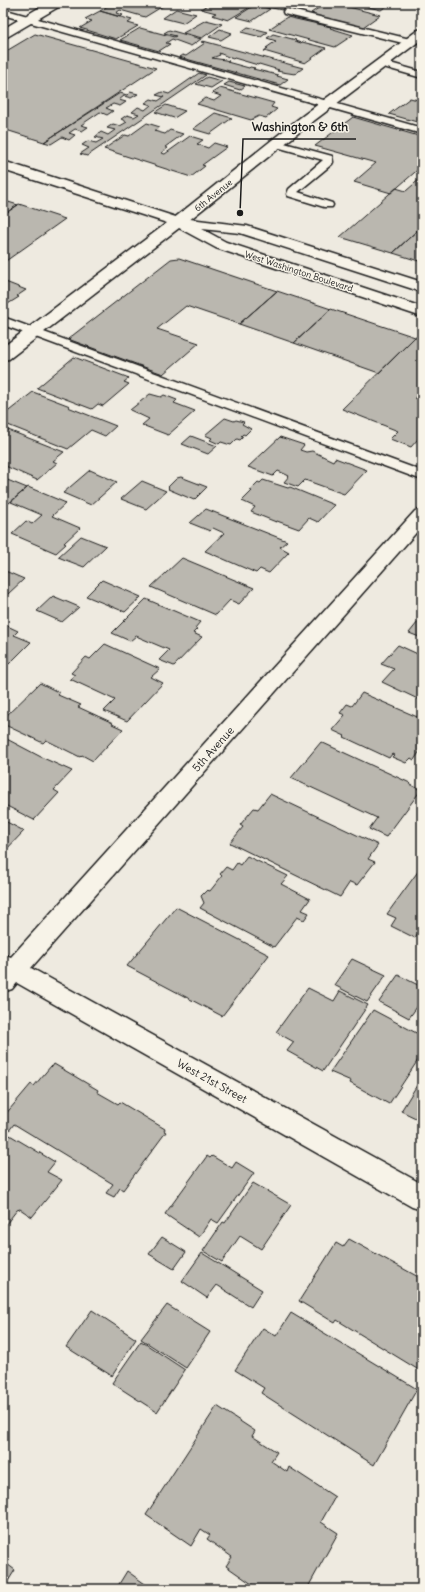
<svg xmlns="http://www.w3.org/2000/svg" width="425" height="1592" font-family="Delius,sans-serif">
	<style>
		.building { fill: #bab7af; stroke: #1c1c1c }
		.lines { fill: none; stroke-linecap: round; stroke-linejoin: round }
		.lane-casing { stroke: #1c1c1c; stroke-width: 3 }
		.street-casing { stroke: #1c1c1c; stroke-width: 3 }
		.secondary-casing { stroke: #1c1c1c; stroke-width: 3 }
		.lane { fill: #f7f3e8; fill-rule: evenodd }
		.street { fill: #f7f3e8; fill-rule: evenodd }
		.secondary { fill: #f7f3e8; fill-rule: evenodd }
		.labels { text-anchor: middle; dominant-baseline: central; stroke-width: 3; stroke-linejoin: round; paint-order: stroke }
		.far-street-label { font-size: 9px; fill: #1c1c1c; stroke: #f7f3e8 }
		.street-label { font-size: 11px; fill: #1c1c1c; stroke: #f7f3e8 }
		.leader { fill: none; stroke: #1c1c1c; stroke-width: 1.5 }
		.callout-dot { fill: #1c1c1c; stroke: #f7f3e8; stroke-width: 1.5 }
		.callout-label { font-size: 12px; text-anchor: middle; font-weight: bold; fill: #1c1c1c; stroke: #f7f3e8; stroke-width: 3; stroke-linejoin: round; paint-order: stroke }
	</style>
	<rect width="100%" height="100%" fill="#eeeae0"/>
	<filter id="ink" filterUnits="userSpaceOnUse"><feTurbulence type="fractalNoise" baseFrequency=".025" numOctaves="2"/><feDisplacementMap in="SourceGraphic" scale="8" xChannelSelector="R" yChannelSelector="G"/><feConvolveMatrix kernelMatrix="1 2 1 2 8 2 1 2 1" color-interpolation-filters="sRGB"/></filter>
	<g filter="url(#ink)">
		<path class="building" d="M 112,3 L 152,3 L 163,6 L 145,17 L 120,10 L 116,13 L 123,15 L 120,17 L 100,11 Z
			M 210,3 L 244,3 L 249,4 L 250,7 L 228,20 L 212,15 L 216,13 L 201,9 Z
			M 260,3 L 292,3 L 282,10 L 257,5 Z
			M 321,3 L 333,3 L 380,15 L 363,27 L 312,15 L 314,14 L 311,13 L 320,7 L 317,6 Z
			M 351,3 L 391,3 L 381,10 Z
			M 255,5 L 270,9 L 252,21 L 236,17 Z
			M 176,9 L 196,14 L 183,23 L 163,18 Z
			M 100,11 L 132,20 L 128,23 L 138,26 L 116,39 L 80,28 L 92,21 L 85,19 Z
			M 287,17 L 331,27 L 330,28 L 353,35 L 335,47 L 269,29 Z
			M 206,20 L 222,24 L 202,38 L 183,33 Z
			M 248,27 L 268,32 L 261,37 L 241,32 Z
			M 140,28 L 174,37 L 176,36 L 164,33 L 169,30 L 201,39 L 191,46 L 172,39 L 166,43 L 170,44 L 159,51 L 120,40 Z
			M 220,29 L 232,33 L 221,40 L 209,37 Z
			M 35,34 L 156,68 L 44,142 L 3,129 L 3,53 Z
			M 273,34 L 296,40 L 295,41 L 301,43 L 302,42 L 326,48 L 305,63 L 264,51 L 268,48 L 266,48 L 276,41 L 267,38 Z
			M 203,41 L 303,68 L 295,74 L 282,72 L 277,71 L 279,70 L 259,64 L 258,65 L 234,58 L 233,59 L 219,53 L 220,55 L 212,58 L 225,60 L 229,61 L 227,62 L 249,68 L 250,67 L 255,68 L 253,69 L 278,75 L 277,76 L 288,79 L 280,85 L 179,57 L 182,55 L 186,56 L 205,43 L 201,42 Z
			M 199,73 L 206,75 L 87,156 L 80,154 L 89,148 L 82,145 L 88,141 L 96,143 L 103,139 L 95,137 L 101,132 L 108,135 L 115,130 L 107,128 L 113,124 L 120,126 L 127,122 L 121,119 L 127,115 L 134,117 L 139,114 L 132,112 L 138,107 L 145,110 L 151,105 L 145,103 L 151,99 L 158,101 L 164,97 L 156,95 L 162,92 L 169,94 Z
			M 207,77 L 222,81 L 211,88 L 196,84 Z
			M 229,82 L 245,86 L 240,90 L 224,85 Z
			M 220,88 L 274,103 L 271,107 L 277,109 L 266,118 L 259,116 L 251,120 L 197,104 L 205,98 L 214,101 L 221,96 L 212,93 Z
			M 130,92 L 138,94 L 131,98 L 124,96 L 119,100 L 126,102 L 120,106 L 113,104 L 106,108 L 113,111 L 107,115 L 100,112 L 81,125 L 88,127 L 82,131 L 75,129 L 69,133 L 75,135 L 69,140 L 62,137 L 51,144 L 44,142 L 120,93 L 127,95 Z
			M 410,98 L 422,101 L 422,122 L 417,122 L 389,114 Z
			M 166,105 L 185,111 L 174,118 L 155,112 Z
			M 215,113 L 232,118 L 210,134 L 193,129 Z
			M 353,117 L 422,137 L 422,166 L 391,193 L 354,182 L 376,163 L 315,146 Z
			M 147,123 L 160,127 L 154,131 L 165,134 L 170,130 L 183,134 L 165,147 L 168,148 L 161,153 L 165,154 L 190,136 L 203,140 L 197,144 L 208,148 L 214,143 L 227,147 L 202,165 L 205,166 L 191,177 L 104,149 L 125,135 L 129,136 Z
			M 422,177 L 422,226 L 393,253 L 340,237 L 396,188 L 406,191 Z
			M 3,199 L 7,200 L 5,201 L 18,205 L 3,215 Z
			M 19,204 L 65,219 L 3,263 L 3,215 Z
			M 422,226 L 422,262 L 393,253 Z
			M 179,258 L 277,291 L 239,324 L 186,306 L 157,329 L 199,343 L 163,374 L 68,339 L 171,259 Z
			M 3,281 L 26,290 L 17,296 L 19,297 L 3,307 Z
			M 277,291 L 331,309 L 294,343 L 239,324 Z
			M 331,309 L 415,337 L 379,373 L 294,343 Z
			M 415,337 L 422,339 L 422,397 L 417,395 L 415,398 L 422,400 L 422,440 L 418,439 L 411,447 L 390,439 L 398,431 L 342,409 Z
			M 74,357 L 129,378 L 124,382 L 129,384 L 103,406 L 98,404 L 92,409 L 37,388 Z
			M 33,392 L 70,406 L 68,407 L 116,426 L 105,436 L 91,430 L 68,449 L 3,423 L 3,420 L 8,416 L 5,414 Z
			M 150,394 L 161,397 L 164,395 L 177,400 L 174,403 L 195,411 L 168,435 L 142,425 L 149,419 L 130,410 Z
			M 225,418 L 234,421 L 236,420 L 244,422 L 242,424 L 251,429 L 245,435 L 243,434 L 241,436 L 243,437 L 240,440 L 237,439 L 231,445 L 221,442 L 219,444 L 210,440 L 212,438 L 205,435 Z
			M 3,428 L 64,452 L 53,461 L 57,463 L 37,480 L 3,465 Z
			M 191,436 L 217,446 L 208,454 L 182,444 Z
			M 280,437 L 304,445 L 300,450 L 306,452 L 312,451 L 333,461 L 335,458 L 367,470 L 344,494 L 305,480 L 298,487 L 284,482 L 289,476 L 285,474 L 278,471 L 273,476 L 248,467 Z
			M 90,470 L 117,482 L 91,505 L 63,493 Z
			M 181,477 L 207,487 L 194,500 L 168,489 L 169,488 L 168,487 L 177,478 Z
			M 5,479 L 27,488 L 9,503 L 3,501 L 3,480 Z
			M 263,480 L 288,488 L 290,487 L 334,505 L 318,522 L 309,518 L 299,529 L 277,521 L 276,522 L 251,512 L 255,507 L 242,501 L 252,491 L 250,490 L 258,482 L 260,483 Z
			M 142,481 L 166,491 L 146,509 L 121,499 Z
			M 28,487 L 66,503 L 52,516 L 80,528 L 64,543 L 66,544 L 56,553 L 12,534 L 26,521 L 32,524 L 42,515 L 11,502 Z
			M 206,509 L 287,541 L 280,547 L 289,552 L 269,573 L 260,569 L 256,573 L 205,551 L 224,533 L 213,528 L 210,531 L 190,523 Z
			M 81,536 L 106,546 L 84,567 L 58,557 Z
			M 182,558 L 254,588 L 239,604 L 230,600 L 216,615 L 151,587 Z
			M 3,570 L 24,579 L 8,594 L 3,592 Z
			M 102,580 L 141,597 L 125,612 L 86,596 Z
			M 53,596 L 79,607 L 62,622 L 37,611 Z
			M 146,599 L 200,622 L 195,628 L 197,629 L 193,633 L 202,637 L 174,666 L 159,660 L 169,650 L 136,636 L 130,641 L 112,633 Z
			M 422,617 L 422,638 L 409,633 Z
			M 3,624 L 18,631 L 14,635 L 31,642 L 9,664 L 3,661 Z
			M 105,644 L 160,669 L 151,677 L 163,683 L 127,721 L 104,711 L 115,700 L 70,679 L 75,675 L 71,673 L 86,657 L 90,659 Z
			M 398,645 L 422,656 L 422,701 L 382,682 L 394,669 L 381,664 Z
			M 40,683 L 60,693 L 58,695 L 81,705 L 78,707 L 113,723 L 112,724 L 123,729 L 93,761 L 82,755 L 80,757 L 46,740 L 43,743 L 3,724 L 3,719 Z
			M 362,693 L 422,719 L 422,748 L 414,760 L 411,758 L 406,763 L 392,757 L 394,755 L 392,754 L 389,758 L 344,737 L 345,736 L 332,730 L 345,715 L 340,713 L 347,704 L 352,706 Z
			M 3,737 L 41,757 L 72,771 L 54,790 L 59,793 L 34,820 L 3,804 L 3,801 L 5,799 L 3,798 Z
			M 321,742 L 410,783 L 409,784 L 421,790 L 386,837 L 369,829 L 377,818 L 291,778 Z
			M 270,794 L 378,845 L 368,859 L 375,862 L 357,885 L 350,882 L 340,897 L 230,843 L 243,827 L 240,825 L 254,808 L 258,809 Z
			M 3,820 L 24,831 L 3,853 Z
			M 247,856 L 288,876 L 281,884 L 310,899 L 302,910 L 309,913 L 304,920 L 297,917 L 274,947 L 200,908 L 204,903 L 201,896 L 207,890 L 210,891 L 222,876 L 220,874 L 226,867 L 232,870 L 237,863 L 240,865 Z
			M 422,866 L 422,930 L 420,929 L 415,938 L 391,926 L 396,918 L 387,914 Z
			M 176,907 L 269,955 L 222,1016 L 127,966 Z
			M 352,959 L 386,975 L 367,1002 L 334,985 Z
			M 398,975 L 422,987 L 422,1000 L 409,1018 L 379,1002 Z
			M 308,988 L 334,1001 L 340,991 L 368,1005 L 323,1071 L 287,1051 L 294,1042 L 276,1032 Z
			M 373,1010 L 422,1036 L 422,1054 L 389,1104 L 350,1083 L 351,1081 L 330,1072 Z
			M 54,1064 L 98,1090 L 97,1092 L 118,1104 L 120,1102 L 165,1129 L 164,1131 L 166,1132 L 123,1190 L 120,1188 L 114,1197 L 106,1193 L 113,1184 L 14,1124 L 8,1132 L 3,1129 L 3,1122 L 6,1118 L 4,1116 L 31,1084 L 34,1086 L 51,1066 L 52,1067 Z
			M 422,1077 L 422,1121 L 401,1111 Z
			M 8,1134 L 55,1162 L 47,1172 L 62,1180 L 32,1217 L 20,1209 L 17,1210 L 3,1228 L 3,1140 Z
			M 207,1156 L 210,1158 L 212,1156 L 232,1168 L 236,1162 L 254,1173 L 218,1223 L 211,1219 L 199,1237 L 165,1214 Z
			M 253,1183 L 291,1205 L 261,1249 L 240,1236 L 222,1262 L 203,1251 L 223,1222 L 225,1223 Z
			M 162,1237 L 186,1252 L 174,1269 L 149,1254 Z
			M 349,1239 L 422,1279 L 422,1372 L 337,1320 L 335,1323 L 299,1301 L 336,1243 L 343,1247 Z
			M 202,1253 L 262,1290 L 251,1307 L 217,1285 L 207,1298 L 182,1281 Z
			M 167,1305 L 210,1332 L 186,1368 L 141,1339 Z
			M 92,1310 L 136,1339 L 112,1376 L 66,1347 Z
			M 291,1313 L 417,1389 L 374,1465 L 261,1393 L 264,1388 L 235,1370 L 263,1328 L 276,1336 Z
			M 141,1341 L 185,1370 L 157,1412 L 112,1383 Z
			M 217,1406 L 255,1431 L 252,1436 L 277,1452 L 271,1461 L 287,1472 L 289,1467 L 335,1497 L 321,1522 L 338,1533 L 307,1589 L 259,1589 L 226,1566 L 232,1557 L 207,1539 L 210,1535 L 201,1529 L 191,1546 L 146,1515 Z
			M 3,1561 L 15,1570 L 3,1589 Z
			M 127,1571 L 152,1589 L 116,1589 Z"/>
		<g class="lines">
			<g class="lane-casing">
				<path id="lane" d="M 3,9 L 422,128 L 422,134 L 3,15 Z
					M 287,9 L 414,40 L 416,42 L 411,45 L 284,14 L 283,12 L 284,10 Z
					M 383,61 L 422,72 L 422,78 L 380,66 L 378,64 Z
					M 277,141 L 332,156 L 333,162 L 332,164 L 298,192 L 332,203 L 333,205 L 332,207 L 324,207 L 288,196 L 287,194 L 289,189 L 323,160 L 273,146 L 272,144 Z
					M 3,317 L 422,471 L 422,480 L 3,325 Z"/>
			</g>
			<g class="street-casing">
				<path id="street" d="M 47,3 L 62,3 L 60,6 L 7,37 L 3,38 L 3,29 Z
					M 422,29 L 422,39 L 307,126 L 183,225 L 178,226 L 173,225 L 171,222 L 173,219 L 297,120 L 418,30 Z
					M 422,509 L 422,526 L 31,968 L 422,1184 L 422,1210 L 412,1207 L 17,983 L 12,989 L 3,992 L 3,954 L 11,957 L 415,511 Z"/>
			</g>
			<g class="secondary-casing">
				<path id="secondary" d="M 3,161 L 185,220 L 190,219 L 247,226 L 422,282 L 422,292 L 240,233 L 202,229 L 226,242 L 422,307 L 422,317 L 216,248 L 179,228 L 9,359 L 3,360 L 3,347 L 167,223 L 3,170 Z"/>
			</g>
			<use href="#lane" class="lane"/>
			<use href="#street" class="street"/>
			<use href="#secondary" class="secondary"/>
		</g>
	</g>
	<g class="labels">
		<g class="far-street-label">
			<text transform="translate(213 195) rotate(-39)">6th Avenue</text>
			<text transform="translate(299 271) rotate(18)">West Washington Boulevard</text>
		</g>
		<g class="street-label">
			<text transform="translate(213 749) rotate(-48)">5th Avenue</text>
			<text transform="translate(212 1081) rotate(29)">West 21st Street</text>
		</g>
	</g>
	<path class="leader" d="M240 213L243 139H356"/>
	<circle class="callout-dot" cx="240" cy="213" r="4"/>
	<g class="callout-label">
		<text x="300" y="131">Washington &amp; 6th</text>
	</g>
	<rect width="425" height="1592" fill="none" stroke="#f7f3e8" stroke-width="16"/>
	<rect x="8" y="8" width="409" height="1576" fill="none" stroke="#1c1c1c" stroke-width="1.5" filter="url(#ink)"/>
</svg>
